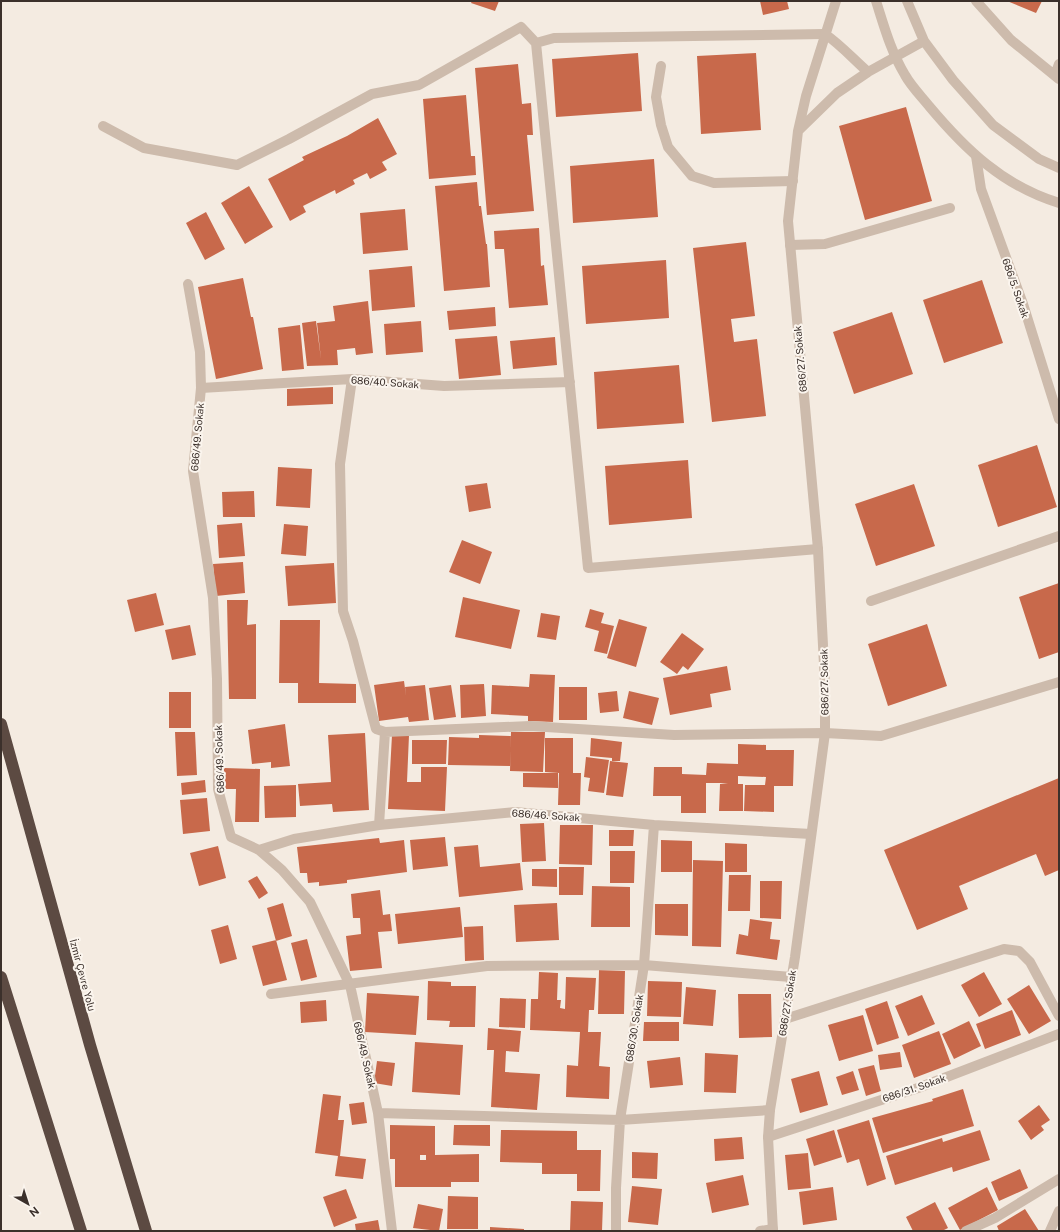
<svg xmlns="http://www.w3.org/2000/svg" width="1060" height="1232" font-family="'Public Sans',sans-serif">
	<style>
		.building { fill: #c8694b; fill-rule: evenodd }
		.lines { fill: none; stroke-linecap: round; stroke-linejoin: round }
		.service { stroke: #cdbbac; stroke-width: 10 }
		.minor { stroke: #cdbbac; stroke-width: 10 }
		.tertiary { stroke: #cdbbac; stroke-width: 10 }
		.motorway { stroke: #5c4a42; stroke-width: 12 }
		.labels { text-anchor: middle; dominant-baseline: central; stroke-width: 4; stroke-linejoin: round; paint-order: stroke }
		.street-label { font-size: 10px; fill: #3b302b; stroke: #fbf5ee }
	</style>
	<rect width="100%" height="100%" fill="#f4ebe1"/>
	<path class="building" d="M 472,1 L 499,1 L 495,11 L 471,3 Z
		M 760,1 L 787,1 L 789,9 L 763,15 Z
		M 1007,1 L 1042,1 L 1036,13 Z
		M 638,53 L 642,111 L 556,117 L 552,59 Z
		M 756,53 L 761,130 L 701,134 L 697,56 Z
		M 518,64 L 522,104 L 531,103 L 533,135 L 527,135 L 534,211 L 487,215 L 475,68 Z
		M 466,95 L 471,156 L 475,156 L 476,175 L 429,179 L 423,99 Z
		M 906,107 L 932,201 L 865,220 L 839,126 Z
		M 378,118 L 397,154 L 382,162 L 387,170 L 370,179 L 367,173 L 353,180 L 355,184 L 336,194 L 335,190 L 303,206 L 306,212 L 290,221 L 268,179 L 304,160 L 302,157 L 347,136 Z
		M 654,159 L 658,217 L 573,223 L 570,166 Z
		M 477,182 L 479,206 L 481,206 L 486,244 L 487,244 L 490,287 L 444,291 L 435,186 Z
		M 249,186 L 273,227 L 245,244 L 221,203 Z
		M 405,209 L 408,250 L 363,254 L 360,213 Z
		M 206,212 L 225,249 L 205,260 L 186,223 Z
		M 539,228 L 541,266 L 544,265 L 548,305 L 509,308 L 504,249 L 495,249 L 494,231 Z
		M 746,242 L 755,316 L 731,319 L 734,342 L 757,339 L 766,416 L 712,422 L 693,248 Z
		M 666,260 L 669,318 L 586,324 L 582,266 Z
		M 412,266 L 415,307 L 372,311 L 369,270 Z
		M 243,278 L 251,317 L 253,317 L 263,369 L 216,379 L 198,287 Z
		M 982,280 L 1003,343 L 944,363 L 923,300 Z
		M 368,301 L 373,353 L 356,355 L 355,348 L 337,350 L 338,365 L 307,366 L 302,323 L 316,321 L 321,359 L 317,323 L 335,321 L 333,306 Z
		M 495,307 L 496,326 L 449,330 L 447,311 Z
		M 892,312 L 913,374 L 854,394 L 833,332 Z
		M 421,321 L 423,352 L 386,355 L 384,324 Z
		M 300,325 L 304,369 L 282,371 L 278,328 Z
		M 497,336 L 501,375 L 459,379 L 455,339 Z
		M 555,337 L 557,365 L 513,369 L 510,341 Z
		M 679,365 L 684,423 L 597,429 L 594,372 Z
		M 333,387 L 333,404 L 287,406 L 287,389 Z
		M 1037,445 L 1057,507 L 998,527 L 978,465 Z
		M 688,460 L 692,518 L 609,525 L 605,466 Z
		M 278,467 L 312,469 L 310,508 L 276,506 Z
		M 487,483 L 491,508 L 469,512 L 465,486 Z
		M 914,484 L 935,546 L 876,566 L 855,504 Z
		M 254,491 L 255,517 L 223,517 L 222,492 Z
		M 242,523 L 245,556 L 219,558 L 217,525 Z
		M 284,524 L 308,526 L 306,556 L 281,554 Z
		M 462,540 L 492,552 L 480,584 L 449,572 Z
		M 243,562 L 245,593 L 216,596 L 213,564 Z
		M 334,563 L 336,603 L 288,606 L 285,566 Z
		M 1059,583 L 1059,652 L 1039,659 L 1019,597 Z
		M 156,593 L 164,625 L 135,632 L 127,600 Z
		M 463,597 L 520,610 L 511,649 L 455,637 Z
		M 227,600 L 248,600 L 247,625 L 256,624 L 256,699 L 229,699 Z
		M 590,609 L 604,613 L 601,623 L 614,626 L 607,654 L 594,651 L 599,631 L 585,627 Z
		M 541,613 L 560,616 L 556,640 L 537,637 Z
		M 619,619 L 647,627 L 636,667 L 607,658 Z
		M 280,620 L 320,620 L 319,683 L 356,684 L 356,703 L 298,703 L 298,683 L 279,683 Z
		M 927,624 L 947,686 L 888,706 L 868,644 Z
		M 190,625 L 196,655 L 172,660 L 165,630 Z
		M 682,633 L 704,649 L 688,670 L 683,666 L 677,674 L 660,662 Z
		M 727,666 L 731,690 L 710,694 L 712,707 L 670,715 L 663,678 Z
		M 530,674 L 555,675 L 553,722 L 528,721 L 528,716 L 491,714 L 492,685 L 529,687 Z
		M 404,681 L 406,696 L 405,687 L 425,685 L 429,720 L 409,722 L 408,717 L 379,721 L 374,685 Z
		M 484,684 L 486,716 L 461,718 L 460,685 Z
		M 451,685 L 456,717 L 434,720 L 429,688 Z
		M 559,687 L 587,687 L 587,720 L 559,720 Z
		M 617,691 L 619,711 L 600,713 L 598,693 Z
		M 629,691 L 659,698 L 652,725 L 623,718 Z
		M 169,692 L 191,692 L 191,728 L 169,728 Z
		M 285,724 L 290,766 L 271,768 L 271,762 L 252,764 L 248,730 Z
		M 175,732 L 195,732 L 197,775 L 177,776 Z
		M 511,732 L 545,732 L 543,772 L 510,771 Z
		M 365,733 L 369,810 L 333,812 L 332,804 L 300,806 L 298,784 L 331,782 L 328,735 Z
		M 392,735 L 409,735 L 407,782 L 421,782 L 421,767 L 447,767 L 445,811 L 388,809 Z
		M 479,735 L 511,736 L 510,766 L 448,765 L 449,737 L 479,738 Z
		M 545,738 L 573,738 L 573,773 L 581,773 L 580,805 L 558,805 L 559,773 L 545,772 Z
		M 591,738 L 622,742 L 620,761 L 612,761 L 612,758 L 590,756 Z
		M 412,740 L 447,740 L 446,764 L 412,764 Z
		M 738,744 L 766,745 L 766,750 L 794,750 L 793,786 L 774,786 L 774,812 L 744,811 L 745,785 L 765,785 L 766,777 L 738,776 L 738,784 L 743,784 L 743,811 L 719,811 L 720,784 L 728,783 L 706,783 L 706,813 L 681,813 L 681,796 L 653,796 L 654,767 L 682,767 L 682,774 L 706,775 L 707,763 L 738,764 Z
		M 586,757 L 609,760 L 604,793 L 588,791 L 590,778 L 584,777 Z
		M 610,761 L 628,763 L 623,797 L 606,795 Z
		M 224,768 L 260,769 L 259,822 L 235,822 L 236,789 L 223,789 Z
		M 523,773 L 558,773 L 558,788 L 523,787 Z
		M 1059,778 L 1059,870 L 1045,876 L 1036,854 L 959,886 L 968,909 L 917,930 L 884,850 Z
		M 205,780 L 206,792 L 182,795 L 181,783 Z
		M 296,785 L 296,817 L 265,818 L 264,786 Z
		M 207,798 L 210,831 L 183,834 L 180,800 Z
		M 544,823 L 546,861 L 522,862 L 520,824 Z
		M 560,825 L 593,825 L 592,865 L 559,864 Z
		M 609,830 L 634,830 L 633,846 L 609,846 Z
		M 445,837 L 448,866 L 413,870 L 410,840 Z
		M 379,838 L 380,843 L 404,840 L 407,872 L 347,880 L 347,883 L 319,886 L 319,882 L 308,883 L 307,873 L 300,873 L 297,847 Z
		M 661,840 L 692,841 L 692,872 L 661,872 Z
		M 725,843 L 747,844 L 747,872 L 725,872 Z
		M 478,845 L 480,867 L 520,863 L 523,890 L 459,897 L 454,847 Z
		M 218,846 L 226,878 L 199,886 L 190,853 Z
		M 610,851 L 635,851 L 634,883 L 610,883 Z
		M 693,860 L 723,861 L 721,947 L 692,946 Z
		M 559,867 L 584,867 L 583,895 L 559,895 Z
		M 532,869 L 557,869 L 557,887 L 532,886 Z
		M 729,875 L 751,875 L 750,911 L 728,911 Z
		M 257,876 L 268,893 L 259,899 L 248,881 Z
		M 760,881 L 782,881 L 781,919 L 760,918 Z
		M 592,886 L 630,887 L 630,927 L 591,927 Z
		M 380,890 L 383,915 L 390,914 L 392,931 L 378,932 L 382,968 L 350,971 L 346,936 L 361,934 L 360,918 L 353,918 L 351,894 Z
		M 283,903 L 292,936 L 276,941 L 267,908 Z
		M 557,903 L 559,940 L 516,942 L 514,905 Z
		M 655,904 L 688,904 L 688,936 L 655,935 Z
		M 460,907 L 463,937 L 398,944 L 395,914 Z
		M 750,919 L 772,922 L 770,939 L 780,940 L 777,960 L 736,954 L 739,934 L 748,936 Z
		M 228,925 L 237,959 L 220,964 L 211,930 Z
		M 483,926 L 484,960 L 465,961 L 464,927 Z
		M 307,939 L 317,977 L 301,981 L 291,943 Z
		M 276,940 L 287,980 L 263,986 L 252,946 Z
		M 599,970 L 625,971 L 624,1014 L 598,1014 Z
		M 539,972 L 558,973 L 557,1000 L 561,1000 L 560,1008 L 565,1009 L 566,977 L 596,978 L 594,1010 L 589,1010 L 588,1032 L 601,1032 L 599,1066 L 610,1067 L 609,1099 L 566,1097 L 567,1065 L 578,1066 L 580,1032 L 530,1030 L 531,999 L 538,999 Z
		M 984,972 L 1002,1004 L 979,1017 L 961,985 Z
		M 428,981 L 451,982 L 451,986 L 476,986 L 475,1027 L 449,1027 L 450,1021 L 427,1020 Z
		M 648,981 L 682,982 L 681,1017 L 647,1016 Z
		M 1029,985 L 1051,1021 L 1029,1034 L 1007,999 Z
		M 686,987 L 716,990 L 713,1026 L 683,1024 Z
		M 367,993 L 419,996 L 416,1035 L 365,1032 Z
		M 738,994 L 771,994 L 772,1037 L 739,1038 Z
		M 922,995 L 935,1024 L 908,1036 L 895,1006 Z
		M 500,998 L 526,999 L 525,1028 L 499,1027 Z
		M 326,1000 L 327,1021 L 301,1023 L 300,1002 Z
		M 887,1001 L 899,1038 L 877,1045 L 865,1009 Z
		M 1012,1010 L 1021,1035 L 985,1049 L 976,1024 Z
		M 863,1015 L 873,1051 L 839,1061 L 828,1025 Z
		M 969,1021 L 981,1046 L 954,1059 L 942,1034 Z
		M 644,1022 L 679,1022 L 679,1041 L 643,1041 Z
		M 488,1028 L 521,1031 L 519,1052 L 506,1051 L 505,1072 L 540,1074 L 537,1110 L 491,1107 L 494,1050 L 487,1050 Z
		M 939,1031 L 951,1064 L 914,1078 L 902,1045 Z
		M 415,1042 L 463,1045 L 460,1095 L 412,1092 Z
		M 900,1052 L 902,1067 L 880,1070 L 878,1055 Z
		M 705,1053 L 738,1055 L 736,1093 L 704,1092 Z
		M 680,1057 L 683,1085 L 650,1088 L 647,1061 Z
		M 377,1061 L 395,1063 L 392,1086 L 374,1083 Z
		M 874,1065 L 881,1091 L 866,1096 L 858,1069 Z
		M 819,1071 L 828,1105 L 800,1113 L 791,1079 Z
		M 853,1071 L 859,1090 L 842,1095 L 836,1077 Z
		M 963,1089 L 974,1126 L 883,1153 L 872,1118 L 933,1101 L 932,1099 Z
		M 323,1094 L 341,1096 L 338,1120 L 344,1120 L 340,1156 L 366,1159 L 363,1179 L 335,1176 L 338,1156 L 315,1153 Z
		M 364,1102 L 367,1123 L 352,1125 L 349,1104 Z
		M 1039,1105 L 1050,1120 L 1041,1126 L 1044,1130 L 1031,1140 L 1018,1121 Z
		M 869,1120 L 886,1179 L 867,1186 L 859,1159 L 847,1163 L 837,1130 Z
		M 390,1125 L 435,1126 L 435,1155 L 479,1154 L 479,1182 L 451,1182 L 451,1187 L 395,1187 L 395,1159 L 390,1159 ZM 420,1155 L 426,1155 L 426,1160 L 420,1160 Z
		M 454,1125 L 490,1125 L 490,1146 L 453,1145 Z
		M 501,1130 L 577,1131 L 577,1150 L 601,1150 L 600,1191 L 577,1191 L 577,1174 L 542,1174 L 542,1163 L 500,1162 Z
		M 834,1130 L 842,1157 L 814,1166 L 806,1139 Z
		M 980,1130 L 990,1160 L 953,1172 L 952,1167 L 895,1185 L 886,1156 L 942,1138 L 943,1142 Z
		M 742,1137 L 744,1159 L 715,1161 L 714,1139 Z
		M 632,1152 L 658,1153 L 657,1179 L 632,1178 Z
		M 808,1153 L 811,1188 L 788,1190 L 785,1155 Z
		M 1020,1169 L 1028,1188 L 999,1201 L 991,1182 Z
		M 743,1175 L 749,1205 L 712,1213 L 706,1183 Z
		M 632,1186 L 662,1189 L 658,1225 L 628,1222 Z
		M 833,1187 L 837,1220 L 803,1225 L 799,1192 Z
		M 987,1187 L 998,1210 L 960,1230 L 948,1208 Z
		M 346,1189 L 357,1218 L 334,1227 L 323,1197 Z
		M 448,1196 L 478,1197 L 478,1229 L 447,1229 Z
		M 571,1201 L 603,1202 L 602,1231 L 570,1231 Z
		M 935,1202 L 948,1228 L 942,1231 L 913,1231 L 906,1217 Z
		M 418,1204 L 443,1209 L 439,1231 L 413,1228 Z
		M 1025,1209 L 1039,1231 L 999,1231 L 997,1226 Z
		M 378,1220 L 380,1231 L 356,1231 L 355,1224 Z
		M 490,1227 L 524,1229 L 524,1231 L 490,1231 Z"/>
	<g class="lines">
		<path class="service" d="M 661,66 L 656,97 L 661,125 L 668,147 L 692,176 L 714,183 L 793,181
			M 790,245 L 825,244 L 950,208
			M 871,601 L 1059,536"/>
		<path class="minor" d="M 976,1 L 1011,40 L 1059,79
			M 536,43 L 588,568 L 818,549
			M 1055,75 L 1059,64
			M 103,126 L 144,148 L 237,165 L 289,139 L 372,94 L 419,85 L 521,27 L 536,43 L 554,38 L 825,34
			M 976,156 L 981,189 L 1023,304 L 1059,419
			M 188,284 L 200,352 L 201,388 L 193,471 L 213,598 L 217,679 L 218,789 L 231,837 L 259,850 L 282,870 L 310,902 L 350,985 L 378,1113 L 392,1231
			M 352,379 L 340,464 L 343,611 L 353,641 L 376,729 L 385,732 L 530,726 L 674,735 L 825,733 L 881,736 L 1059,682
			M 201,388 L 352,379 L 444,386 L 570,382
			M 379,825 L 385,732
			M 259,850 L 294,839 L 379,825 L 515,812 L 654,825 L 811,834
			M 271,994 L 487,966 L 644,965 L 791,977
			M 785,1019 L 1004,949 L 1019,951 L 1030,962 L 1059,1016
			M 378,1113 L 620,1120 L 770,1110
			M 768,1137 L 918,1088 L 1059,1034
			M 616,1231 L 616,1188 L 620,1120 L 644,965 L 654,825
			M 760,1231 L 773,1229
			M 966,1231 L 995,1218 L 1059,1179
			M 1050,1231 L 1059,1211"/>
		<path class="tertiary" d="M 876,1 C 884,26 891,52 905,75 C 911,86 921,96 929,106 C 965,149 1003,186 1059,203
			M 907,1 L 924,41 L 953,80 L 993,125 L 1039,159 L 1059,168
			M 825,34 C 841,45 853,59 868,72
			M 798,131 L 837,93 L 868,72 L 924,41
			M 773,1231 L 768,1137 L 770,1110 L 795,957 L 825,733 L 825,684 L 818,549 L 788,221 L 798,131 L 806,96 L 836,1"/>
		<path class="motorway" d="M 1,724 L 90,1045 L 146,1231
			M 1,977 L 81,1231"/>
	</g>
	<g class="labels">
		<g class="street-label">
			<text transform="translate(1016 288) rotate(71)">686/5. Sokak</text>
			<text transform="translate(800 359) rotate(-95)">686/27. Sokak</text>
			<text transform="translate(385 382) rotate(4)">686/40. Sokak</text>
			<text transform="translate(197 437) rotate(-85)">686/49. Sokak</text>
			<text transform="translate(824 682) rotate(-91)">686/27. Sokak</text>
			<text transform="translate(219 759) rotate(-92)">686/49. Sokak</text>
			<text transform="translate(546 815) rotate(4)">686/46. Sokak</text>
			<text transform="translate(83 975) rotate(75)">İzmir Çevre Yolu</text>
			<text transform="translate(787 1003) rotate(-81)">686/27. Sokak</text>
			<text transform="translate(634 1028) rotate(-81)">686/30. Sokak</text>
			<text transform="translate(365 1055) rotate(77)">686/49. Sokak</text>
			<text transform="translate(914 1088) rotate(-19)">686/31. Sokak</text>
		</g>
	</g>
	<rect width="1060" height="1232" fill="none" stroke="#3b302b" stroke-width="4"/>
	<g transform="translate(28 1204) rotate(141)" stroke="#fbf5ee" stroke-width="3" paint-order="stroke">
	<path d="M0-3L7 15L0 10L-7 15Z" fill="#3b302b"/>
	<text y="-6" font-size="11" font-weight="bold" text-anchor="middle" fill="#3b302b">N</text>
	</g>
</svg>
